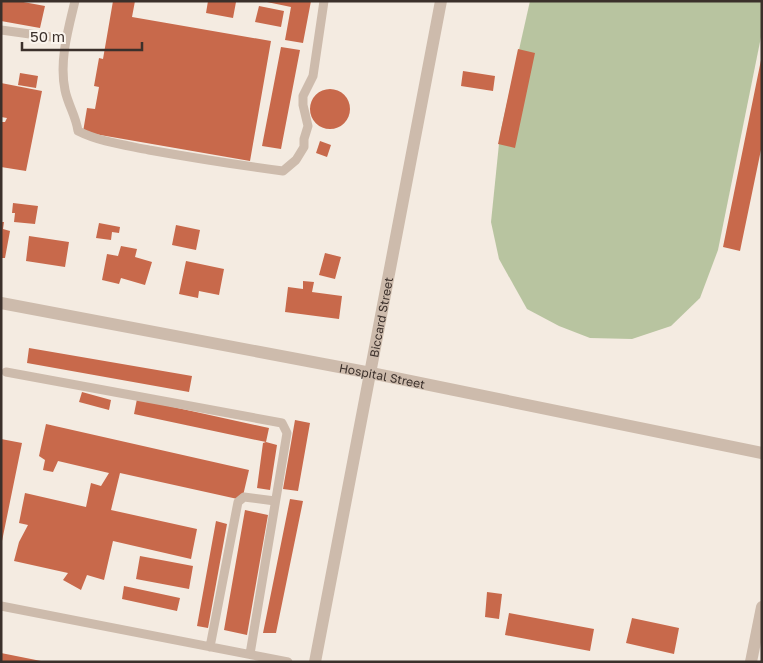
<svg xmlns="http://www.w3.org/2000/svg" width="763" height="663" font-family="'Golos Text',sans-serif">
	<style>
		.pitch { fill: #b8c4a0 }
		.building { fill: #c8694b }
		.lines { fill: none; stroke-linecap: round; stroke-linejoin: round }
		.service { stroke: #cdbbac; stroke-width: 9 }
		.minor { stroke: #cdbbac; stroke-width: 12 }
		.labels { text-anchor: middle; dominant-baseline: central; stroke-width: 5; stroke-linejoin: round; paint-order: stroke }
		.street-label { font-size: 12px; fill: #3b302b; stroke: #fbf5ee }
	</style>
	<rect width="100%" height="100%" fill="#f4ebe1"/>
	<path class="pitch" d="M 530,1 L 762,1 L 762,32 L 718,250 L 700,298 L 671,326 L 632,339 L 590,338 L 559,326 L 527,309 L 499,259 L 491,222 L 500,134 Z"/>
	<path class="building" d="M 1,1 L 18,1 L 45,6 L 40,28 L 1,21 Z
		M 113,1 L 135,1 L 132,17 L 271,41 L 250,161 L 83,132 L 87,108 L 95,109 L 99,87 L 94,86 L 99,58 L 103,59 Z
		M 208,1 L 236,2 L 233,18 L 206,13 Z
		M 262,1 L 311,1 L 303,43 L 285,40 L 291,7 Z
		M 259,6 L 284,11 L 281,27 L 255,22 Z
		M 281,47 L 300,50 L 281,149 L 262,146 Z
		M 518,49 L 535,53 L 515,148 L 498,144 Z
		M 761,60 L 762,145 L 740,251 L 723,247 Z
		M 463,71 L 495,76 L 493,91 L 461,86 Z
		M 20,73 L 38,76 L 36,88 L 18,85 Z
		M 1,83 L 42,91 L 26,171 L 1,167 L 1,122 L 5,122 L 7,118 L 1,117 Z
		M310 109a20 20 0 1 1 40 0a20 20 0 1 1-40 0Z
		M 320,141 L 331,145 L 327,157 L 316,153 Z
		M 13,203 L 38,206 L 35,224 L 14,222 L 15,213 L 12,213 Z
		M 1,222 L 4,222 L 3,229 L 10,231 L 5,258 L 1,258 Z
		M 99,223 L 120,227 L 119,233 L 112,232 L 111,240 L 96,238 Z
		M 176,225 L 200,230 L 196,250 L 172,245 Z
		M 29,236 L 69,242 L 65,267 L 26,261 Z
		M 121,246 L 137,249 L 135,257 L 152,262 L 145,285 L 121,278 L 119,284 L 102,280 L 107,254 L 118,256 Z
		M 325,253 L 341,257 L 335,279 L 319,275 Z
		M 186,261 L 224,269 L 219,295 L 199,291 L 198,298 L 179,294 Z
		M 303,281 L 314,282 L 312,292 L 342,296 L 339,319 L 285,312 L 288,287 L 303,289 Z
		M 29,348 L 192,376 L 189,392 L 27,363 Z
		M 82,392 L 111,400 L 109,410 L 79,402 Z
		M 137,399 L 269,428 L 266,442 L 134,414 Z
		M 295,420 L 310,423 L 298,491 L 283,489 Z
		M 46,424 L 249,470 L 242,500 L 120,473 L 111,510 L 197,529 L 191,559 L 113,541 L 104,580 L 87,575 L 81,590 L 63,580 L 68,573 L 14,561 L 19,542 L 28,525 L 19,523 L 25,493 L 86,507 L 91,483 L 101,486 L 109,473 L 58,461 L 53,472 L 43,470 L 45,460 L 39,456 Z
		M 1,439 L 22,443 L 2,541 L 1,541 Z
		M 266,442 L 277,445 L 270,490 L 257,488 L 263,443 Z
		M 290,499 L 303,501 L 276,633 L 263,633 Z
		M 245,510 L 268,515 L 247,635 L 224,630 Z
		M 216,521 L 227,524 L 208,628 L 197,626 Z
		M 140,556 L 193,566 L 189,589 L 136,579 Z
		M 124,586 L 180,598 L 177,611 L 122,599 Z
		M 487,592 L 502,594 L 499,619 L 485,617 Z
		M 509,613 L 594,629 L 590,651 L 505,635 Z
		M 632,618 L 679,628 L 674,654 L 626,643 Z
		M 1,653 L 41,661 L 41,662 L 1,662 Z"/>
	<g class="lines">
		<path class="service" d="M 75,1 C 68,30 59,61 65,90 C 68,105 76,116 78,131 C 100,142 125,145 149,150 C 194,158 238,165 283,171 L 296,160 L 304,147 L 304,139 L 308,126 L 303,105 L 303,96 L 313,76 L 324,1
			M 1,30 L 66,39
			M 6,372 L 282,423 L 287,433 L 250,654
			M 1,606 L 288,662
			M 210,647 L 238,502 L 244,497 L 275,501"/>
		<g class="minor">
			<path id="s1" d="M 1,303 L 371,373 L 762,453"/>
			<path id="s2" d="M 315,662 L 441,1"/>
			<path d="M 751,662 L 762,607"/>
		</g>
	</g>
	<g class="labels">
		<g class="street-label">
			<text stroke="none"><textPath href="#s2" startOffset="351">Biccard Street</textPath></text>
			<text stroke="none"><textPath href="#s1" startOffset="388">Hospital Street</textPath></text>
		</g>
	</g>
	<rect width="763" height="663" fill="none" stroke="#3b302b" stroke-width="5"/>
	<path d="M22 42v8h120v-8" fill="none" stroke="#3b302b" stroke-width="2.5"/>
	<text x="30" y="42" font-size="15" fill="#3b302b" stroke="#fbf5ee" stroke-width="4" paint-order="stroke">50 m</text>
</svg>
